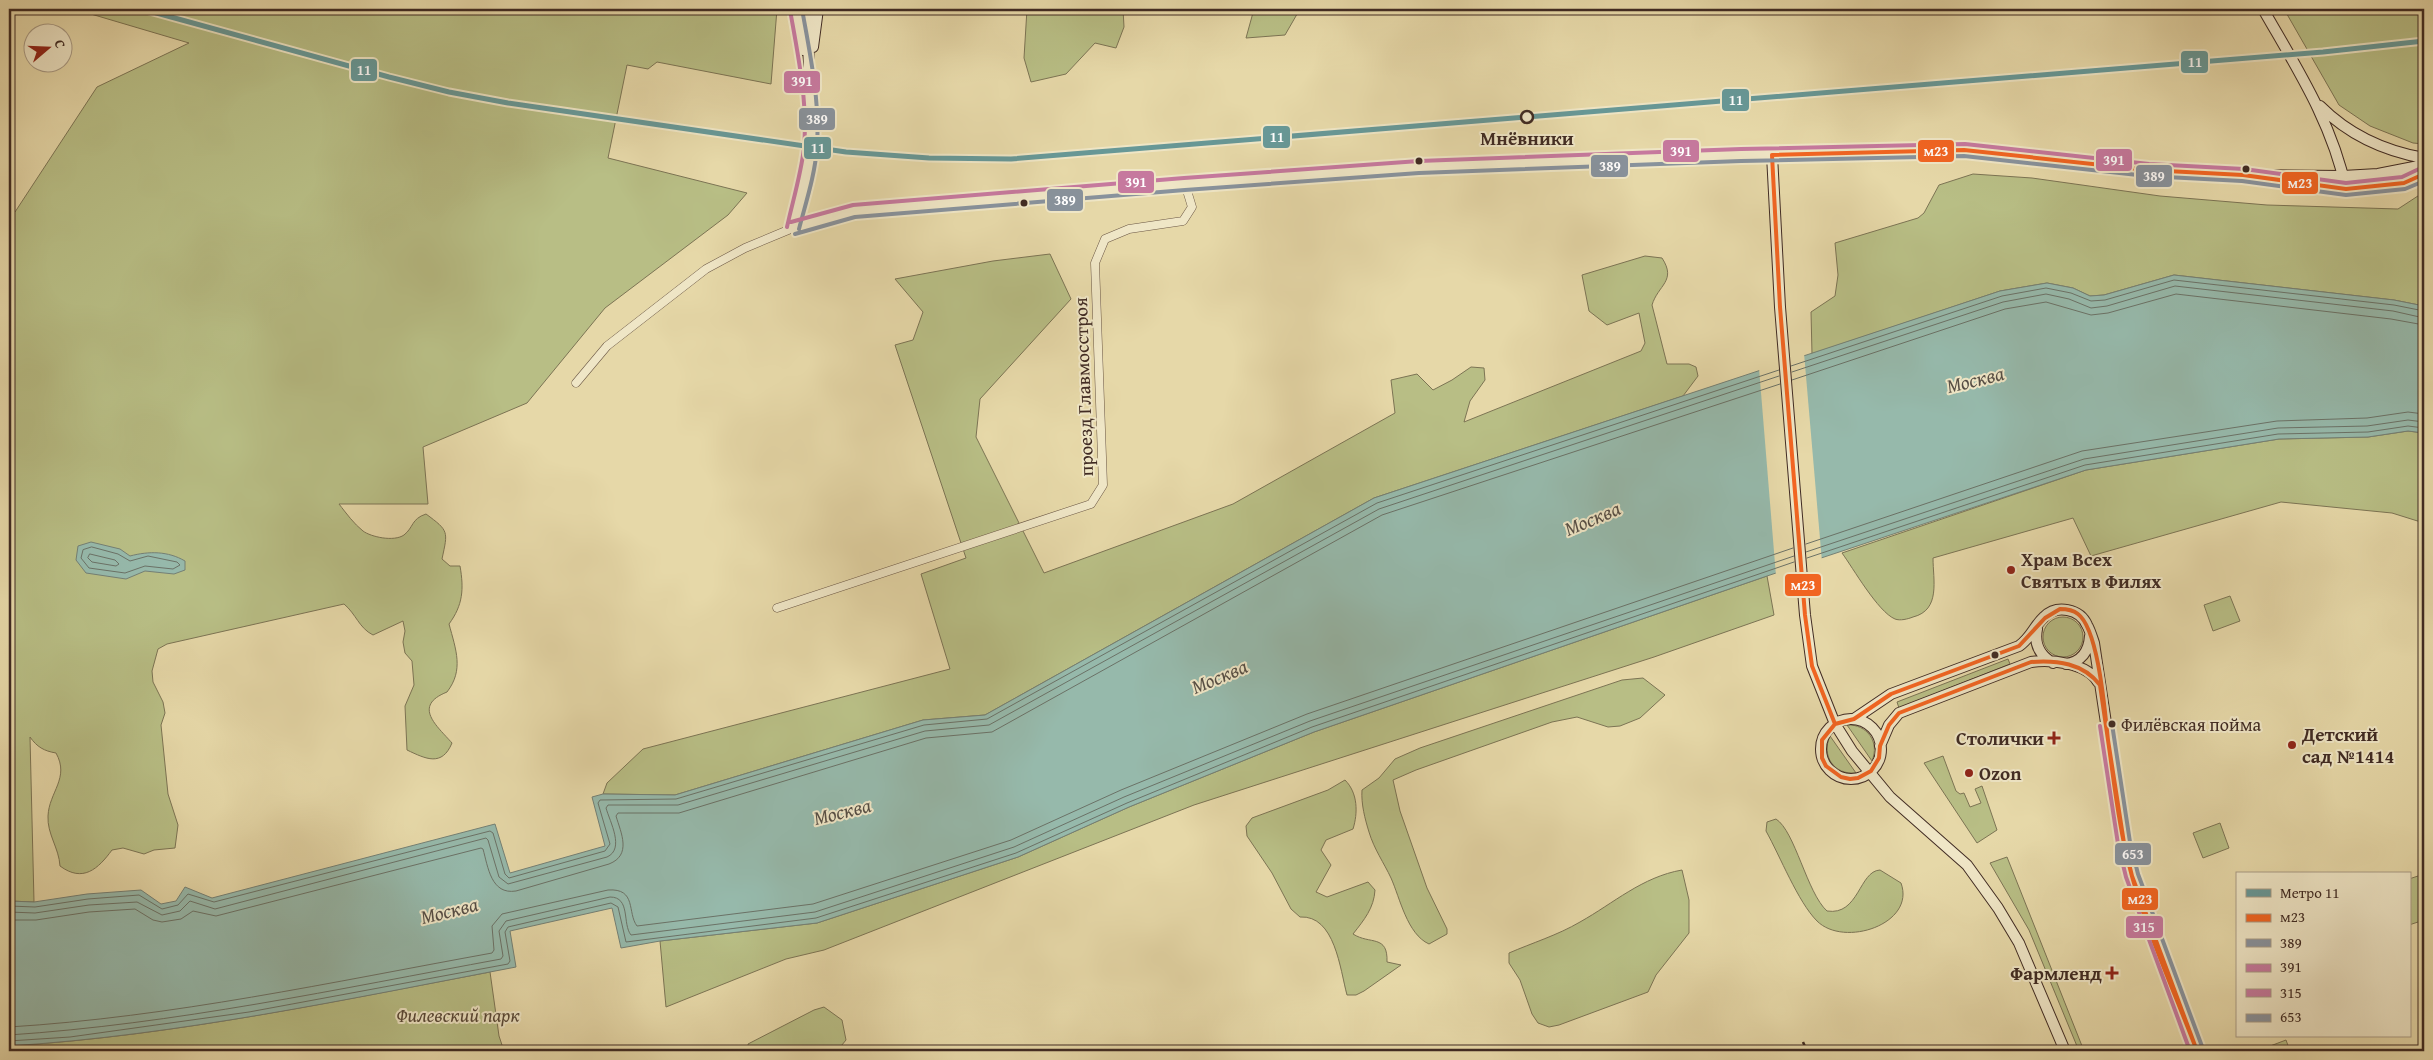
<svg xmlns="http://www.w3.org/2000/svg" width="2433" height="1060" font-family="'Gentium Book Plus',serif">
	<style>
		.green { fill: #b8be85; stroke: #7c7454 }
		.water { fill: #96b9ab; stroke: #748075 }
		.pier { fill: #e6d8a8 }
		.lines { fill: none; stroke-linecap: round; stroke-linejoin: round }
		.shore { stroke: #6b7267; stroke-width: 1 }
		.street-casing { stroke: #6a5644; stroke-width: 9 }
		.secondary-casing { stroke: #402b23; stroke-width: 12 }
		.street { stroke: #efe6c6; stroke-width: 8 }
		.secondary { stroke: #efe6c6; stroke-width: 10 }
		.rail { stroke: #402b23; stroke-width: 2.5; stroke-dasharray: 9 9; stroke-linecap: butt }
		.bus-1-casing { stroke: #efe6c6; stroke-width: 8 }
		.bus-2-casing { stroke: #efe6c6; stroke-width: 8 }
		.bus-3-casing { stroke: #efe6c6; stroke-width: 8 }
		.bus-4-casing { stroke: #efe6c6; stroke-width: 8 }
		.bus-5-casing { stroke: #efe6c6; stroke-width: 8 }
		.bus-1 { stroke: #f26522; stroke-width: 4 }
		.bus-2 { stroke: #88929c; stroke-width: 4 }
		.bus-3 { stroke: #c6799e; stroke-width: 4 }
		.bus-4 { stroke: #c6799e; stroke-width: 4 }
		.bus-5 { stroke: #88929c; stroke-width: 4 }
		.metro-1-casing { stroke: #efe6c6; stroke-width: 9 }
		.metro-1 { stroke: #679897; stroke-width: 5 }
		.stop-dot { fill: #efe6c6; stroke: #402b23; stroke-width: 2.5 }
		.bus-dot { fill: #402b23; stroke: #efe6c6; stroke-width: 2 }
		.poi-dot { fill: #8f2418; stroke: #efe6c6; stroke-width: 2 }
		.labels { text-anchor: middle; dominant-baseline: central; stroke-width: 4; stroke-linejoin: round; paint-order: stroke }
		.bus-label { font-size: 18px; fill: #402b23; stroke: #efe6c6; text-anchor: start }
		.stop-label { font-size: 19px; font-weight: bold; fill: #402b23; stroke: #efe6c6 }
		.street-label { font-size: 19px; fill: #402b23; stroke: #efe6c6 }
		.poi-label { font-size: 19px; font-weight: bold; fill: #402b23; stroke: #efe6c6; text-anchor: start }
		.park-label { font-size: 19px; font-style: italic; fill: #584837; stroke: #efe6c6 }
		.water-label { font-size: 20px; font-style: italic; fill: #564e45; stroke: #efe6c6 }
		.line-badge { stroke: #efe6c6; stroke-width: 2 }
		.badge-label { font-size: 14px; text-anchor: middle; font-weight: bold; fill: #fff }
	</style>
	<rect width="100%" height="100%" fill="#e6d8a8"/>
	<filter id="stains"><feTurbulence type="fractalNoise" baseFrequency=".004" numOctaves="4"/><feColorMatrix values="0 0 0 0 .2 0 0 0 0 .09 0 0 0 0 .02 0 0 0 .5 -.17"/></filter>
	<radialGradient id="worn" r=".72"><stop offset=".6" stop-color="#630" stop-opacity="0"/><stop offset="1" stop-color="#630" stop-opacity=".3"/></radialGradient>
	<path class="green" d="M 74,9 L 777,9 L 771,84 L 657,62 L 648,69 L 627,65 L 608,158 L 747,193 L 728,215 L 605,308 L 527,403 L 423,447 L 428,504 L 339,504 C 346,513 354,524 363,531 C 371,537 394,542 404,535 C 414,527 411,519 426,514 C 449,531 448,531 442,559 L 450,566 L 460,566 C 464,589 463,605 449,624 C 456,650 464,670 447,692 C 412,706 437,726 452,743 C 442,767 426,759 407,750 L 405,706 L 414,685 L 412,661 L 405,653 L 403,642 L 405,631 L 403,621 L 373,635 C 359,628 356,614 344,604 L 167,644 L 158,649 L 152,671 L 153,682 L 163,702 L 165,713 L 161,725 L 168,794 L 178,825 L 175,848 L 154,850 L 144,854 L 123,848 L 112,850 C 98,869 83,883 60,866 C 59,848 47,834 48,816 C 49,792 70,778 56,753 C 44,751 37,747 30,737 L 34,902 L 9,901 L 9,213 L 15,212 L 97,87 L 189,43 Z
		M 1027,9 L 1123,9 L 1124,27 L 1116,48 L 1095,43 L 1066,74 L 1031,82 L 1024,58 Z
		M 1254,9 L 1300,9 L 1285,35 L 1246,38 Z
		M 2284,9 L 2417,9 L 2424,22 L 2424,144 L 2413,143 L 2370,126 L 2339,105 Z
		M 1973,174 L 2032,178 L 2160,196 L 2267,205 L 2398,209 L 2424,192 L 2424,306 L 2394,300 L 2174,275 L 2104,295 L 2090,296 L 2073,288 L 2047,283 L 2000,291 L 1812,354 L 1811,312 L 1835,296 L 1838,275 L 1835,243 L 1918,218 L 1924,213 L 1939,185 Z
		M 1050,254 L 1071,299 L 980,399 L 976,437 L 1044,573 L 1233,504 L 1395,413 L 1391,380 L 1417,374 L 1433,390 L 1452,380 L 1471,367 L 1484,368 L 1485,380 L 1470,401 L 1464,422 L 1641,351 L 1645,343 L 1639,313 L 1607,325 L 1589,311 L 1582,275 L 1645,256 L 1662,258 C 1677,281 1658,285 1652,305 L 1667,364 L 1689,364 L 1696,367 L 1698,376 L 1683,396 L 1374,498 L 985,715 L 923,720 L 675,795 L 603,794 L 607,783 L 643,749 L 950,669 L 921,574 L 966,558 L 895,345 L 913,340 L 923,312 L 895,279 L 993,261 Z
		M 2408,431 L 2424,433 L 2424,523 L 2392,513 L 2281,502 L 2091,556 L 2073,518 L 1933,558 C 1933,580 1941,610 1913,617 C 1908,619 1900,621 1895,619 C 1878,612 1853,568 1842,553 L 2086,470 L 2279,439 L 2368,437 Z
		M 1767,576 L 1774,615 L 1654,657 L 1194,805 L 824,950 L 786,959 L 666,1007 L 660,941 L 817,923 L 1018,857 L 1129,807 L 1314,732 Z
		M 2230,596 L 2240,621 L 2213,631 L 2204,605 Z
		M2043 637a20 20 0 1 1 40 0a20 20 0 1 1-40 0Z
		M 2008,659 L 2010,664 L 1899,708 L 1897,702 Z
		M 1643,678 L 1665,695 L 1640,718 L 1620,726 L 1608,727 L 1577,717 L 1552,722 L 1416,770 L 1393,780 L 1400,811 L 1427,888 L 1447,929 L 1447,934 L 1429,944 C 1407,934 1400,898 1391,878 C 1384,863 1374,849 1369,832 C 1365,819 1361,804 1362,790 L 1379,778 L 1395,759 L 1420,748 L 1622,680 Z
		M 1847,725 C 1867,724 1880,742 1872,761 Z
		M 1830,736 L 1856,773 C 1834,775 1821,756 1830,736 Z
		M 1943,756 L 1956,791 L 1960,794 L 1964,793 L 1970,807 L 1981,803 L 1975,789 L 1982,786 L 1997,830 L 1977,843 L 1924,763 Z
		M 1345,780 C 1358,793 1358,813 1353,829 L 1326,840 L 1321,850 L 1331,865 L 1316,892 L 1327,897 L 1368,882 L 1375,890 C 1374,908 1364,920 1353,934 C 1370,945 1388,934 1387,962 L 1401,965 L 1364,991 L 1356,995 L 1347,995 C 1340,969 1335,915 1300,917 L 1291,909 L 1272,873 L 1247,836 L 1246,826 L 1252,818 L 1328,790 Z
		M 1776,819 C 1795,831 1807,893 1827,911 C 1859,916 1859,871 1880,870 L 1901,883 C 1916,924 1844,948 1817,921 C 1798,902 1780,856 1766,831 L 1767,822 Z
		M 2220,823 L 2229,848 L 2203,858 L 2193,833 Z
		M 2007,857 L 2084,1051 L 2079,1051 L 2029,930 L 1990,863 Z
		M 1682,870 L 1689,900 L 1689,933 L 1656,975 L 1648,992 L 1559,1025 L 1549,1027 L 1538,1023 L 1532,1014 L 1520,980 L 1509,963 L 1509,953 C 1532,943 1558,935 1580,922 C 1614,903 1642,877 1682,870 Z
		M 2424,874 L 2424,920 L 2409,925 L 2409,879 Z
		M 490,972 L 499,1036 L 504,1051 L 9,1051 L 9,1046 C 171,1036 331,1002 490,972 Z
		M 824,1007 L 842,1020 L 846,1040 L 837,1051 L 749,1051 L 748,1044 L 814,1010 Z
		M 2286,1040 L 2290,1051 L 2257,1051 Z"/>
	<path class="water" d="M 2174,275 L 2394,300 L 2424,306 L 2424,433 L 2408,431 L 2368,437 L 2279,439 L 2086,470 L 1767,576 L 1314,732 L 1129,807 L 1018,857 L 817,923 L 660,941 L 621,948 L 612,908 L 510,931 L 516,967 C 348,999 180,1035 9,1046 L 9,901 L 34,902 L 87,894 L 141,890 L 161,904 L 176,901 L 185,887 L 212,898 L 495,824 L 510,873 L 605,846 L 592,797 L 603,794 L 675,795 L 923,720 L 985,715 L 1374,498 L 2000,291 L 2047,283 L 2073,288 L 2090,296 L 2104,295 Z
		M 91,542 L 120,549 L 130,556 C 149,551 168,551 185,561 L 185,570 L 174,574 L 145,571 L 126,579 L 86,573 L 76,560 L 78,546 Z"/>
	<path class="pier" d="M 1804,353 L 1822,562 L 1776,576 L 1759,368 Z"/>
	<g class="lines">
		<path class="shore" d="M 1791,366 L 2002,296 L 2046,288 L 2071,293 L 2091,301 L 2105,300 L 2174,280 L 2394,305 L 2424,311
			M 1792,372 L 2003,302 L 2046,294 L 2069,299 L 2091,308 L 2107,306 L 2175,286 L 2393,311 L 2424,318
			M 1792,380 L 2005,309 L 2046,302 L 2091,315 L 2108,313 L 2176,294 L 2391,319 L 2424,325
			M 1806,544 L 2082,451 L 2277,421 L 2367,418 L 2408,412 L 2424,414
			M 92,547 L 118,554 L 130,561 L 148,556 L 177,562 L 180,565 L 173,569 L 145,566 L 125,573 L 89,568 L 81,558 L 83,550 Z
			M 1806,552 L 2084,459 L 2278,428 L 2367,426 L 2408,420 L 2424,422
			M 90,554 L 115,560 L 119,564 L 116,566 L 92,562 L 88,558 Z
			M 1807,558 L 2085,465 L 2278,434 L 2368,432 L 2408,426 L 2424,428
			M 9,906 L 35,907 L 88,899 L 139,895 L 162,909 L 178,905 L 188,894 L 214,902 L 490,831 L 493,833 L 505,874 L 509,878 L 605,851 L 610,844 L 598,803 L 600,800 L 676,799 L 924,725 L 987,719 L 1377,503 L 1779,370
			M 9,912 L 35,913 L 89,905 L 137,902 L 162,915 L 180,911 L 190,901 L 215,909 L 486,838 L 488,840 L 499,877 L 508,884 L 607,857 C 625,849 610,822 606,808 L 608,805 L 678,805 L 925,731 L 989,725 L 1379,509 L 1779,376
			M 9,920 L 36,920 L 89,912 L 135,909 L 153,920 L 162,922 L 181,919 L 193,911 L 216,916 L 481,848 L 483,849 C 488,867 491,895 516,891 L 609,864 C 632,855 621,833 616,816 L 618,813 L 679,813 L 926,738 L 992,732 L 1382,515 L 1780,384
			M 9,1027 C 172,1017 332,982 492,953 L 494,950 L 492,926 L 502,914 L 608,890 C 637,888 627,913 637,926 L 813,904 L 1011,840 L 1121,790 L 1307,714 L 1793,548
			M 9,1035 C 175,1024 338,989 501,959 L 503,956 L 499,931 L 506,921 L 610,897 C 631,897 622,924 631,935 L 815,912 L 1014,847 L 1124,797 L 1310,721 L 1794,556
			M 9,1041 L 70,1037 L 249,1012 L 508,964 L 510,961 L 505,932 L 508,927 L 611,903 L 618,907 L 626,942 L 816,918 L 1016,853 L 1127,803 L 1312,727 L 1794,562"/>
		<g class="street-casing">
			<path id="street" d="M 576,383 L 607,346 L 706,269 L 745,248 L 793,228
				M 777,608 L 1091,504 L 1103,485 L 1095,263 L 1105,239 L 1129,229 L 1183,221 L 1192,207 L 1185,184"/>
		</g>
		<g class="secondary-casing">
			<path id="secondary" d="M 796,9 L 803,50
				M 807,9 L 811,135 L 807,166 L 793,228 L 854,211 L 1185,184 L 1474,164 L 1741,155 L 1964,150 L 2148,170 L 2243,175 L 2343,176 L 2378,174 L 2424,165
				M 2263,9 C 2296,67 2332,122 2346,189
				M 813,47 L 818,9
				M 2320,106 C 2349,135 2384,151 2424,158
				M 1772,155 L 1780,307 L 1805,615 L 1812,666 L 1835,724 L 1852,751 L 1890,797 L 1967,865 L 1998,908 L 2019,943 L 2065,1051
				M 2286,181 C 2334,187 2379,195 2424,174
				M 2037,629 C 2034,644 2039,655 2053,663
				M 2066,664 C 2081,662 2089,651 2090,636
				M 1854,719 L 1891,694 L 2019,646 C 2031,638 2034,626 2044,617 C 2057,604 2080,609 2087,625 C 2090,630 2092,637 2094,643 L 2124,843 L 2132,876 L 2197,1051
				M1821 749a30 30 0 1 1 60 0a30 30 0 1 1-60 0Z
				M 1880,746 L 1889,725 L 1899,713 L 2031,662 C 2051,659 2087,663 2098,682"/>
		</g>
		<use href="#street" class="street"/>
		<use href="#secondary" class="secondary"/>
		<path class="rail" d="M 1803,1042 L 1807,1051"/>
		<g class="bus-1-casing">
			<path id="bus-1" d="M 1772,155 L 1964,150 L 2148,170 L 2243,175 L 2346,189 L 2404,183 L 2424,174
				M 1772,155 L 1780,307 L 1805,615 L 1812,666 L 1835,724
				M 2060,609 C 2066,609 2073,610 2078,614 C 2099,630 2105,714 2108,740 L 2100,685 C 2083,663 2057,660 2031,662 L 1899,713 L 1889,725 L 1880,746 L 1879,758 L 1871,771 L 1858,778 L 1850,779 L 1841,777 L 1826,766 L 1822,758 L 1822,740 L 1835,724 L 1854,719 L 1891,694 L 2019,646 L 2045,618 Z
				M 2108,740 L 2124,843 L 2132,876 L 2197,1051 C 2173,988 2144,926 2128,861 C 2118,822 2114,781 2108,740 Z"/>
		</g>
		<g class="bus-2-casing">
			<path id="bus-2" d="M 799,229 C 806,202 815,175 817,147 C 820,100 810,54 802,9
				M 795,234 L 855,217 L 1185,190 L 1419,173 L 1741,161 L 1964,156 L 2147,176 L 2242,181 L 2346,195 L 2405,189 L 2424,181"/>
		</g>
		<g class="bus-3-casing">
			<path id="bus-3" d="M 791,222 L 853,205 L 1184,178 L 1419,161 L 1741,149 L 1965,144 L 2149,164 L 2244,169 L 2346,183 L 2402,177 L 2421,168
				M 787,227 C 793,200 801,174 804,148 C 808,102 798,55 790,10"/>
		</g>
		<g class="bus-4-casing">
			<path id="bus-4" d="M 2100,726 L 2118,844 L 2126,877 L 2190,1051"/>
		</g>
		<g class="bus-5-casing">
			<path id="bus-5" d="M 2112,724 L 2130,842 L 2138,874 L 2203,1049"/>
		</g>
		<use href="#bus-1" class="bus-1"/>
		<use href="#bus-2" class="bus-2"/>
		<use href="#bus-3" class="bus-3"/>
		<use href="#bus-4" class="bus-4"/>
		<use href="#bus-5" class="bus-5"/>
		<g class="metro-1-casing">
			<path id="metro-1" d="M 142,9 L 389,77 L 449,92 L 508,103 L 846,152 L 929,158 L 1011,159 L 2323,52 L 2424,41"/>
		</g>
		<use href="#metro-1" class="metro-1"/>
	</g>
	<circle class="stop-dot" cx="1527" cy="117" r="6"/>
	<g class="bus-dot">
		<circle cx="1419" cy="161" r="4.5"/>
		<circle cx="2246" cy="169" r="4.5"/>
		<circle cx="1024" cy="203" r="4.5"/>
		<circle cx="1995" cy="655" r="4.5"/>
		<circle cx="2112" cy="724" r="4.5"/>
	</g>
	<g class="poi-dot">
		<circle cx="2011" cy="570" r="5"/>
		<path d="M2051.5 730.5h5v5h5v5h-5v5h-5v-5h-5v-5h5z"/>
		<circle cx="2292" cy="745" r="5"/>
		<circle cx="1969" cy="773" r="5"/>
		<path d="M2109.5 965.5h5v5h5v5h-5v5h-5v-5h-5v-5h5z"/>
	</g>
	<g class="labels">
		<g class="bus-label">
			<text x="2121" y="724">Филёвская пойма</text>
		</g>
		<g class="stop-label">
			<text x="1527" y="138">Мнёвники</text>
		</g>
		<g class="street-label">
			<text transform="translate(1083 387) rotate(-92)">проезд Главмосстроя</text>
		</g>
		<g class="poi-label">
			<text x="2021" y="559">Храм Всех<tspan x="2021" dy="22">Святых в Филях</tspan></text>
			<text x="2302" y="734">Детский<tspan x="2302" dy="22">сад №1414</tspan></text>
			<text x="2044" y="738" text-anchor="end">Столички</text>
			<text x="1979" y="773">Ozon</text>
			<text x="2102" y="973" text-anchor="end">Фармленд</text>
		</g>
		<g class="park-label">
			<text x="458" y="1015">Филевский парк</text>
		</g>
		<g class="water-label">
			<text transform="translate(1975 379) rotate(-14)">Москва</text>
			<text transform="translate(1592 518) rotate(-23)">Москва</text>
			<text transform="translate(1219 676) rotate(-23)">Москва</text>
			<text transform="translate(842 811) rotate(-14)">Москва</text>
			<text transform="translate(449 910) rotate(-14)">Москва</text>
		</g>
	</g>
	<g class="line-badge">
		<rect x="2180" y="50" width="29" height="24" rx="5" fill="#679897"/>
		<rect x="350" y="58" width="28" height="24" rx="5" fill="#679897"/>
		<rect x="783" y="70" width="38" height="24" rx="5" fill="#c6799e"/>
		<rect x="1721" y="88" width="29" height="24" rx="5" fill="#679897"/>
		<rect x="798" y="107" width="38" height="24" rx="5" fill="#88929c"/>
		<rect x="1262" y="125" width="29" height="24" rx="5" fill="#679897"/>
		<rect x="803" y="136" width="29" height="24" rx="5" fill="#679897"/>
		<rect x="1917" y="139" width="38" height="24" rx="5" fill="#f26522"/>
		<rect x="1662" y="139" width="38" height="24" rx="5" fill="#c6799e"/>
		<rect x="2095" y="148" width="38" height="24" rx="5" fill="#c6799e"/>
		<rect x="1590" y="154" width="39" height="24" rx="5" fill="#88929c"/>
		<rect x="2135" y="164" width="38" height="24" rx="5" fill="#88929c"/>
		<rect x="1117" y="170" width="38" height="24" rx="5" fill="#c6799e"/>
		<rect x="2281" y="171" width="38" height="24" rx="5" fill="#f26522"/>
		<rect x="1046" y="188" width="38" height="24" rx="5" fill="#88929c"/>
		<rect x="1784" y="573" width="38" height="24" rx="5" fill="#f26522"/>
		<rect x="2114" y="842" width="38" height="24" rx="5" fill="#88929c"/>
		<rect x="2121" y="887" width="38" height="24" rx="5" fill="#f26522"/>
		<rect x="2125" y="915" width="39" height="24" rx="5" fill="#c6799e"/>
	</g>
	<g class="badge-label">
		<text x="2195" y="67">11</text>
		<text x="364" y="75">11</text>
		<text x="802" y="86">391</text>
		<text x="1736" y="105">11</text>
		<text x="817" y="124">389</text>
		<text x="1277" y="142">11</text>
		<text x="818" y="153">11</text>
		<text x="1936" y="156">м23</text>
		<text x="1681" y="156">391</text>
		<text x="2114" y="165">391</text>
		<text x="1610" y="171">389</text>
		<text x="2154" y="181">389</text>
		<text x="1136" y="187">391</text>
		<text x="2300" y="188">м23</text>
		<text x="1065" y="205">389</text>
		<text x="1803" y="590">м23</text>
		<text x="2133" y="859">653</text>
		<text x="2140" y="904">м23</text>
		<text x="2144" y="932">315</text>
	</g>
	<rect width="2433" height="1060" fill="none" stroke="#e6d8a8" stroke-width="30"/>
	<rect x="10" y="10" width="2413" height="1040" fill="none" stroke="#402b23" stroke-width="2.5"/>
	<rect x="15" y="15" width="2403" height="1030" fill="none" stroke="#402b23"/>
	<rect x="2236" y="872" width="175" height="165" fill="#efe6c6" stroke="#a99b85"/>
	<rect x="2246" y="889" width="25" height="8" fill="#679897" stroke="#a99b85"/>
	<text x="2280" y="898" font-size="15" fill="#402b23">Метро 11</text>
	<rect x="2246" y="914" width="25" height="8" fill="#f26522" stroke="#a99b85"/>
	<text x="2280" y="922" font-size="15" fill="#402b23">м23</text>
	<rect x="2246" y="939" width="25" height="8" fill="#88929c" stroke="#a99b85"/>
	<text x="2280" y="948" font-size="15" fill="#402b23">389</text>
	<rect x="2246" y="964" width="25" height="8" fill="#c6799e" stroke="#a99b85"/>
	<text x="2280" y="972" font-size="15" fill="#402b23">391</text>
	<rect x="2246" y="989" width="25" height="8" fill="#c6799e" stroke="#a99b85"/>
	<text x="2280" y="998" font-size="15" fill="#402b23">315</text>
	<rect x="2246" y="1014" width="25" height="8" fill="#88929c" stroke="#a99b85"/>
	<text x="2280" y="1022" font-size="15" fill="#402b23">653</text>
	<g transform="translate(48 48) rotate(71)"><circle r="24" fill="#efe6c6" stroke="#a99b85"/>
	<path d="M0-4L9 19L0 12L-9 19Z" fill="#8f2418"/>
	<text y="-8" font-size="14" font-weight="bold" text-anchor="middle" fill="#402b23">С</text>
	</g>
	<rect width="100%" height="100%" filter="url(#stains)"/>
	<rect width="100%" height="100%" fill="url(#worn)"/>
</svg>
